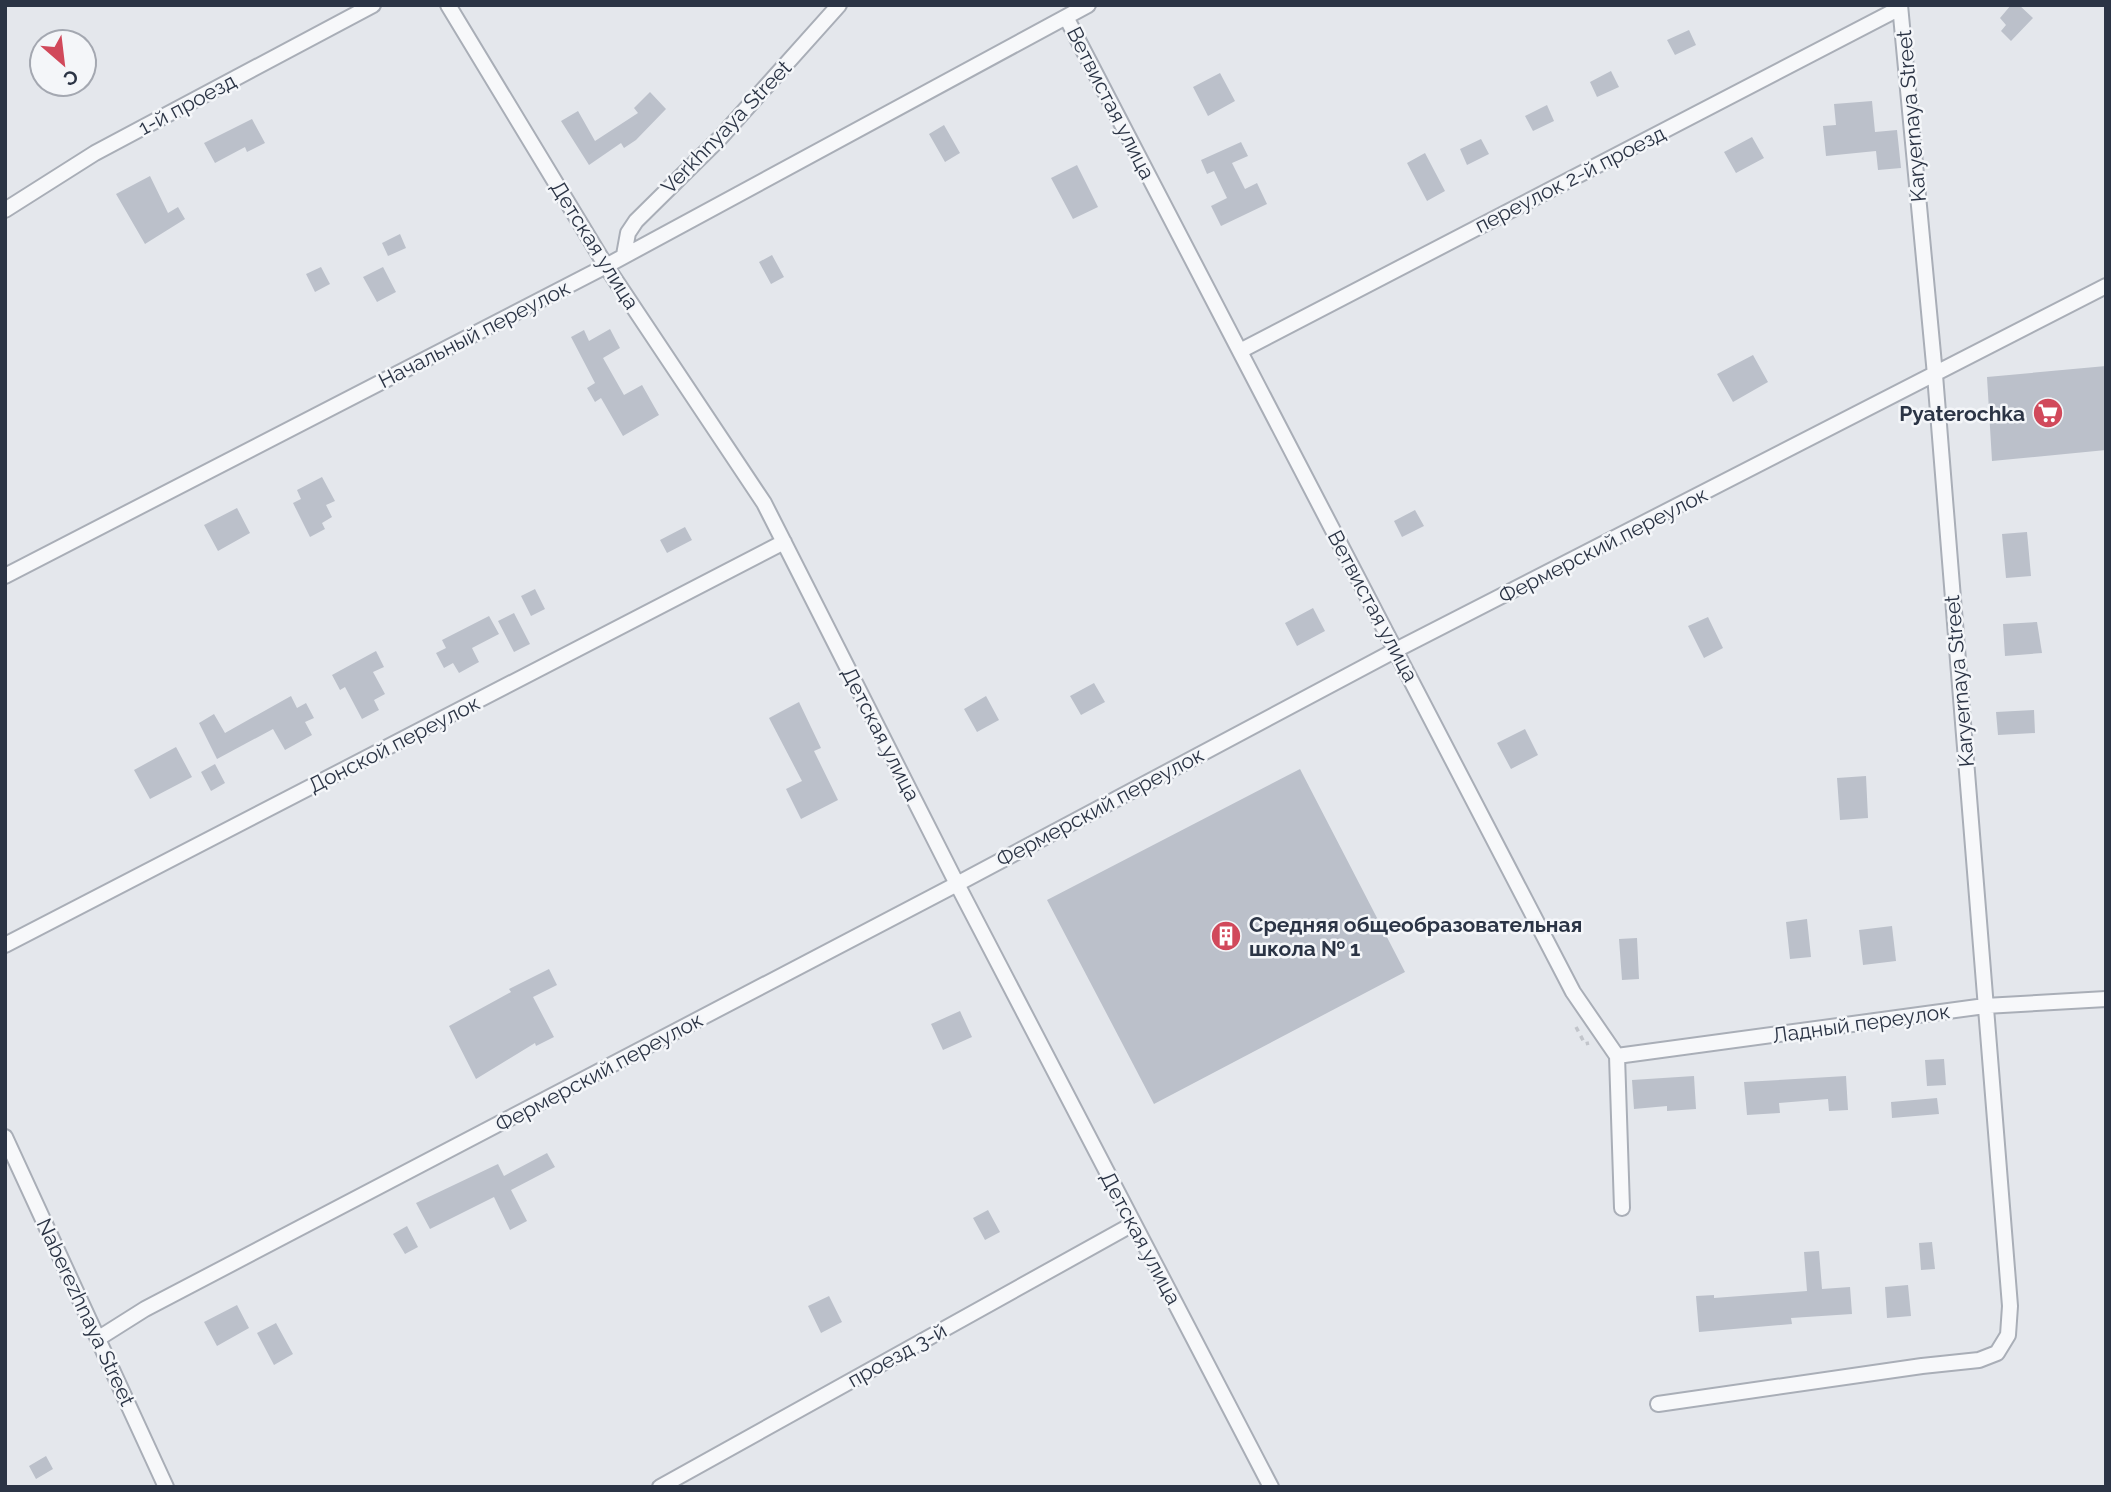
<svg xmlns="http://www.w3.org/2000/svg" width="2111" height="1492" font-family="Raleway,sans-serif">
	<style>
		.building { fill: #bbc0ca }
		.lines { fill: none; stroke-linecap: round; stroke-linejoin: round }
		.minor-casing { stroke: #a9aeb7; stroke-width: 18 }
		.path { stroke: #c2c5cb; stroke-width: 3.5; stroke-dasharray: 5 5; stroke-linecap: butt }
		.minor { stroke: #f7f8fa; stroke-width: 14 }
		.labels { text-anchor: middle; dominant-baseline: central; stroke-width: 5; stroke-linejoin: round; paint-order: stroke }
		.street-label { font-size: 21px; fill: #2b3445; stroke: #f4f6f9 }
		.poi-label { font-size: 21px; font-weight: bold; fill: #2b3445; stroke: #f4f6f9; text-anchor: end }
	</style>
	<rect width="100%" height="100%" fill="#e4e7ec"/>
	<path class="building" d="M 2011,5 L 2019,5 L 2033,18 L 2011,41 L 2001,31 L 2006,25 L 2000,18 Z
		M 1689,30 L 1696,45 L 1675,55 L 1667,40 Z
		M 1611,71 L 1619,87 L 1597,97 L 1590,82 Z
		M 1220,73 L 1235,101 L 1208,116 L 1193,87 Z
		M 650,92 L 666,109 L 636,140 L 624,148 L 621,143 L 589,165 L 561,121 L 578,111 L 595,141 L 638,113 L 634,108 Z
		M 1872,101 L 1875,132 L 1897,130 L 1901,168 L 1878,170 L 1876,151 L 1826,156 L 1823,126 L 1836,125 L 1834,104 Z
		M 1547,105 L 1554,121 L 1533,131 L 1525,116 Z
		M 252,119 L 265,143 L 247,152 L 245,147 L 215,163 L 204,143 Z
		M 944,125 L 960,153 L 945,162 L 929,134 Z
		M 1752,137 L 1764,158 L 1736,173 L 1724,152 Z
		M 1481,139 L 1489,154 L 1467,165 L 1460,149 Z
		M 1241,142 L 1248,156 L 1232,163 L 1245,189 L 1257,183 L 1267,204 L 1221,226 L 1211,206 L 1227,198 L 1214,171 L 1207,174 L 1201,160 Z
		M 1425,153 L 1445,191 L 1427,201 L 1407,163 Z
		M 1077,165 L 1098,207 L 1073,219 L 1051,178 Z
		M 150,176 L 168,213 L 178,207 L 185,219 L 145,244 L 116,194 Z
		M 400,234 L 406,248 L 388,256 L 382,243 Z
		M 772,255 L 784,277 L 771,284 L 759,262 Z
		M 321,267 L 330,284 L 315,292 L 306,274 Z
		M 383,267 L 396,292 L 377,302 L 363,277 Z
		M 610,329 L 620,348 L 603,358 L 624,395 L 642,385 L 659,415 L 623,436 L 601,398 L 595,402 L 587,388 L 595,383 L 571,337 L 584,330 L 589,341 Z
		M 1753,355 L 1768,382 L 1733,402 L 1717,374 Z
		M 2106,366 L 2106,450 L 1992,461 L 1987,377 Z
		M 322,477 L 335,501 L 326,505 L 332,517 L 322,523 L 325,529 L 310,537 L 293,503 L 301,499 L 297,490 Z
		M 237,508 L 250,533 L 218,551 L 204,525 Z
		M 1415,510 L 1424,526 L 1402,537 L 1394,521 Z
		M 685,527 L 692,540 L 667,553 L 660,540 Z
		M 2027,532 L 2031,576 L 2006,578 L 2002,534 Z
		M 535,589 L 545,609 L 531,616 L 521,596 Z
		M 1313,608 L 1325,631 L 1297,646 L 1285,623 Z
		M 514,613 L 530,644 L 514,652 L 498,621 Z
		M 489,616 L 499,634 L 472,648 L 479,662 L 459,673 L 453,663 L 444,668 L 436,653 L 446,648 L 442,640 Z
		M 1708,617 L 1723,648 L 1704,658 L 1688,626 Z
		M 2037,622 L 2042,653 L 2005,656 L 2003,624 Z
		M 376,651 L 384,667 L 373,672 L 385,694 L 374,700 L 379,710 L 362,719 L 345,687 L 340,690 L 332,675 Z
		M 1094,683 L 1105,702 L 1081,715 L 1070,696 Z
		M 291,696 L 297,708 L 306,703 L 314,718 L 305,722 L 312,735 L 285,750 L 273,729 L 217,759 L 199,723 L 214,714 L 225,733 Z
		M 986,696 L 999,720 L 977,732 L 964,709 Z
		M 799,702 L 821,748 L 814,751 L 838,800 L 801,819 L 786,789 L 802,781 L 769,718 Z
		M 2034,710 L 2035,733 L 1998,735 L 1996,712 Z
		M 1525,729 L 1538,755 L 1511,769 L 1497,743 Z
		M 176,747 L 192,777 L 150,799 L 134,770 Z
		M 215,764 L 225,783 L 211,791 L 201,772 Z
		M 1300,769 L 1405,972 L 1154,1104 L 1047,900 Z
		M 1866,776 L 1868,818 L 1840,820 L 1837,778 Z
		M 1807,919 L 1811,957 L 1790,959 L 1786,922 Z
		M 1892,926 L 1896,961 L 1863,965 L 1859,930 Z
		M 1637,938 L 1639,979 L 1622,980 L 1619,939 Z
		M 549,969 L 557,985 L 533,997 L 554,1037 L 536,1046 L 535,1043 L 476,1079 L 449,1026 L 511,992 L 509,989 Z
		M 960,1011 L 972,1037 L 943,1050 L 931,1024 Z
		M 1944,1059 L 1946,1085 L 1927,1086 L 1925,1060 Z
		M 1694,1076 L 1696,1109 L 1667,1111 L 1667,1106 L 1634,1109 L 1632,1080 Z
		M 1846,1076 L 1848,1110 L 1829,1111 L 1828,1099 L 1779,1103 L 1780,1113 L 1747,1115 L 1744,1082 Z
		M 1937,1098 L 1939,1114 L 1892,1118 L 1891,1102 Z
		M 547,1153 L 555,1167 L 511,1190 L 527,1221 L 510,1230 L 494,1197 L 430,1229 L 416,1203 L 498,1164 L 504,1176 Z
		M 988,1210 L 1000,1232 L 985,1240 L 973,1218 Z
		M 407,1226 L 418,1247 L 405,1254 L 393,1234 Z
		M 1932,1242 L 1935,1269 L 1921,1270 L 1919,1243 Z
		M 1819,1251 L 1822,1289 L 1850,1287 L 1852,1314 L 1791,1318 L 1792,1324 L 1699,1332 L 1696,1296 L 1714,1295 L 1714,1298 L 1807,1291 L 1804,1252 Z
		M 1908,1285 L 1911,1316 L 1887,1318 L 1885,1287 Z
		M 829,1296 L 842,1322 L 821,1333 L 808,1306 Z
		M 237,1305 L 249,1328 L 217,1346 L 204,1322 Z
		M 276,1323 L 293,1354 L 274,1365 L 257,1333 Z
		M 46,1456 L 53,1469 L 36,1479 L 29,1466 Z"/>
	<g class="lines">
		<g class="minor-casing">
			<path id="minor" d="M 448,5 L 606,266 L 764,503 L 957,884 L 1271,1487
				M 1066,17 L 1573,992 L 1617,1056 L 1622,1208
				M 5,210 L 95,153 L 373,5
				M 624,255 L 628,233 L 636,221 L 720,138 L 839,5
				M 1240,351 L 1900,8
				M 5,576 L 606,266 L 1088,5
				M 5,945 L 784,542
				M 1617,1056 L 1985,1006 L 2106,999
				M 5,1137 L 166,1487
				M 99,1338 L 145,1309 L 957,884 L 1396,650 L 2106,286
				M 1658,1404 L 1922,1366 L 1979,1360 L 1997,1353 L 2008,1335 L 2010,1306 L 1935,375 L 1900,5
				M 660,1487 L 1133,1224"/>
		</g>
		<path class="path" d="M 1576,1027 L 1585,1044 L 1589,1043"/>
		<use href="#minor" class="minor"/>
	</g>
	<defs>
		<g id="supermarket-disc" transform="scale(1.575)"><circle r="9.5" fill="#d1495b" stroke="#f4f6f9"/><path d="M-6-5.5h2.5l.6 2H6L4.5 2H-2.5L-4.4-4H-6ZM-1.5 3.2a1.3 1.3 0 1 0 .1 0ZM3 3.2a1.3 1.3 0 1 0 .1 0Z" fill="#fff"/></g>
		<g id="building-disc" transform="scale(1.575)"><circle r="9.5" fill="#d1495b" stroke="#f4f6f9"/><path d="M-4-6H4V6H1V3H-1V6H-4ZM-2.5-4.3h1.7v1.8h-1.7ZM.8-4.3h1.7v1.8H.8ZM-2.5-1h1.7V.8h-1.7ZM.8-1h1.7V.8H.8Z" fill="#fff"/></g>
	</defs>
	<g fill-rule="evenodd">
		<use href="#supermarket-disc" x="2048" y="413"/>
		<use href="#building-disc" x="1226" y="936"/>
	</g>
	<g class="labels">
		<g class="street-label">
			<text transform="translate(1111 103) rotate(63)">Ветвистая улица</text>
			<text transform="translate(187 104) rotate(-28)">1-й проезд</text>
			<text transform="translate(1911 116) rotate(-95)">Karyernaya Street</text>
			<text transform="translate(726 127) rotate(-46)">Verkhnyaya Street</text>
			<text transform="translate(1570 179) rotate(-27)">переулок 2-й проезд</text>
			<text transform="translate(595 245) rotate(58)">Детская улица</text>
			<text transform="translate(474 334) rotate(-27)">Начальный переулок</text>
			<text transform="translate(1603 545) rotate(-27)">Фермерский переулок</text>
			<text transform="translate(1373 606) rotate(62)">Ветвистая улица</text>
			<text transform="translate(1959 681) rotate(-95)">Karyernaya Street</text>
			<text transform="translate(881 734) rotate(63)">Детская улица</text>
			<text transform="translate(394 744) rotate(-27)">Донской переулок</text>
			<text transform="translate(1100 807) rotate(-28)">Фермерский переулок</text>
			<text transform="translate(1861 1023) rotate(-8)">Ладный переулок</text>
			<text transform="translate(599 1072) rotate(-28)">Фермерский переулок</text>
			<text transform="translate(1141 1238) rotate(62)">Детская улица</text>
			<text transform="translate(86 1312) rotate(65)">Naberezhnaya Street</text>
			<text transform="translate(897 1355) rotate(-29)">проезд 3-й</text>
		</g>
		<g class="poi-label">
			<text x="2025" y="413">Pyaterochka</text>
			<text x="1249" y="924" text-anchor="start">Средняя общеобразовательная<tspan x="1249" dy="24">школа № 1</tspan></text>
		</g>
	</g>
	<rect width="2111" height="1492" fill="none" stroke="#2b3445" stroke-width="14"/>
	<g transform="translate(63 63) rotate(152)"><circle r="33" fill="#f4f6f9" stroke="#a4a8b1" stroke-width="2"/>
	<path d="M0-5L12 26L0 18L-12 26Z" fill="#d1495b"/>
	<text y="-10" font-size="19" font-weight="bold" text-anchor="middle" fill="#2b3445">С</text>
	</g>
</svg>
